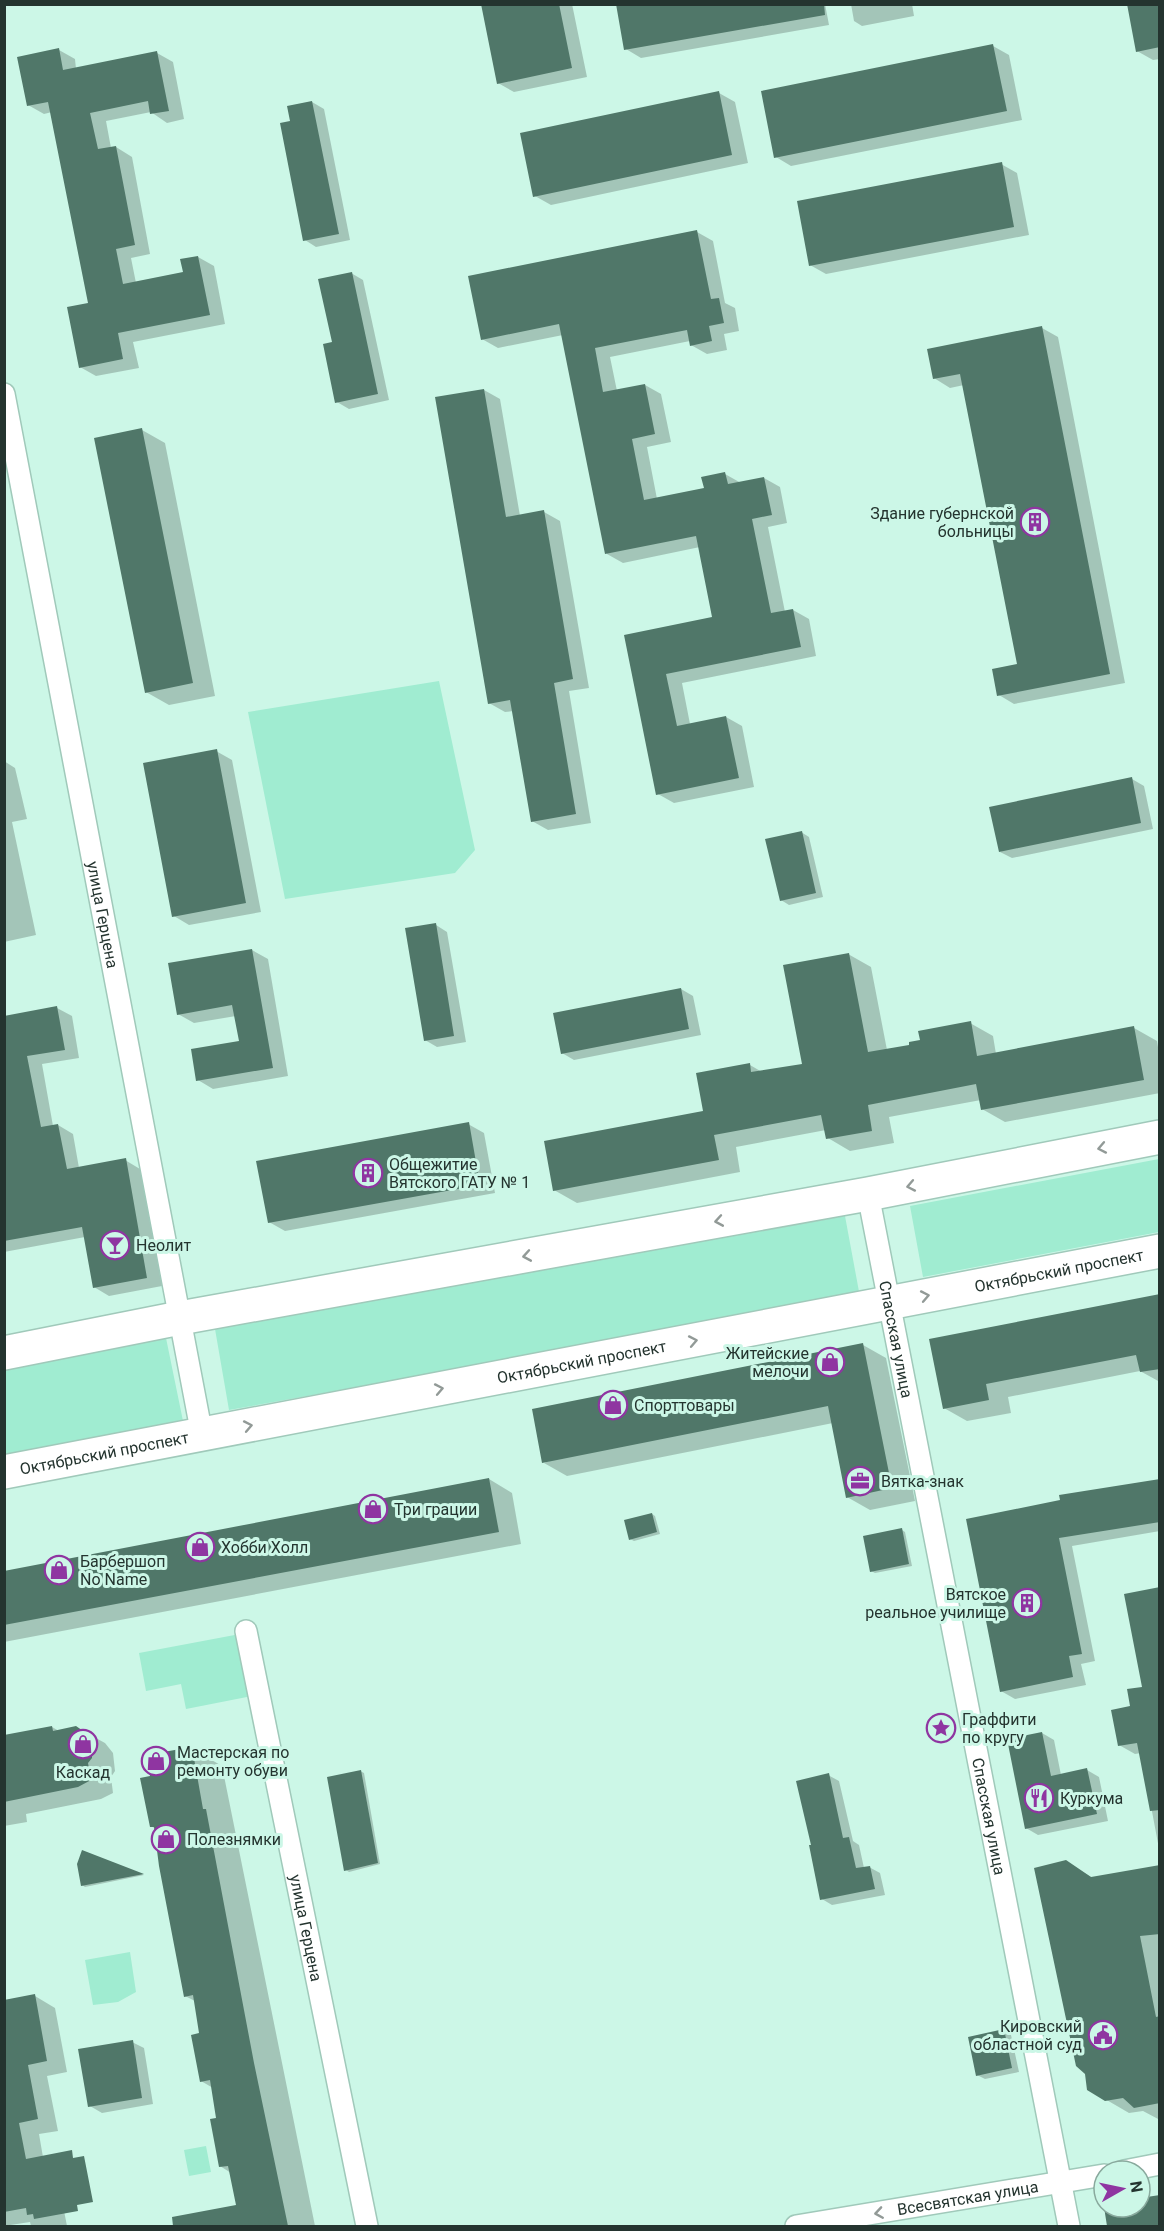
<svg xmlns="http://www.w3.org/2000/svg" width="1164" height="2231" font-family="Roboto,sans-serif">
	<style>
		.green { fill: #a0ecd1 }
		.shadow { fill: #0003 }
		.building { fill: #507769 }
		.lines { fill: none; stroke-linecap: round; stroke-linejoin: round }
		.minor-casing { stroke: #a0c9ba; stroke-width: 24 }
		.primary-casing { stroke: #a0c9ba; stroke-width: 36 }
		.minor { stroke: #fff; stroke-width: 21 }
		.primary { stroke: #fff; stroke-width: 33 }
		.oneway { stroke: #929a97 }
		.labels { text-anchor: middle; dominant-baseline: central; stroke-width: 6; stroke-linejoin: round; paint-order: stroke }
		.poi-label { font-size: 16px; fill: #24342f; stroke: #ccf7e7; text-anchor: start }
		.street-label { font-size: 16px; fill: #24342f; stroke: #ccf7e7 }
	</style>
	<rect width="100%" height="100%" fill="#ccf7e7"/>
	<path class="green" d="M 439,681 L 475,850 L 455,873 L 285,899 L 248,712 Z
		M 1159,1159 L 1159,1232 L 923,1277 L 910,1206 Z
		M 845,1216 L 860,1297 L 229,1410 L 215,1329 Z
		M 166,1338 L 183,1421 L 5,1455 L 5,1370 Z
		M 240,1634 L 252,1696 L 186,1709 L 181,1684 L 146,1691 L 139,1653 Z
		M 130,1952 L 136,1992 L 118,2002 L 93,2005 L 85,1960 Z
		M 206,2146 L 211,2172 L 189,2176 L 184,2150 Z"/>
	<path class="shadow" d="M 482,4 L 572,4 L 587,77 L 514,92 L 498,83 Z
		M 617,4 L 825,4 L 829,25 L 641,58 L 626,49 Z
		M 851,4 L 912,4 L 914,16 L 862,26 L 854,21 Z
		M 1160,4 L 1160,59 L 1153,60 L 1137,51 Z
		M 993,46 L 1009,55 L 1022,120 L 791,166 L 776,157 Z
		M 59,50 L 75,59 L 76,69 L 157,53 L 173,62 L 184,119 L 167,123 L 151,112 L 106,121 L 111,148 L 116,147 L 132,157 L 150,254 L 131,258 L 136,283 L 185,273 L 198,257 L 214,266 L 225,324 L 133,342 L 139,368 L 96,376 L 80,367 L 90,304 L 52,112 L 44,114 L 28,105 Z
		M 719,93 L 735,102 L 748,163 L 551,205 L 535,196 Z
		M 312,102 L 324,109 L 350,240 L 316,247 L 305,240 L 292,122 Z
		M 1001,164 L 1017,173 L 1029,235 L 826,274 L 810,265 Z
		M 697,232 L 713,241 L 725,303 L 735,308 L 739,331 L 724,334 L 727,350 L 707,354 L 691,345 L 690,341 L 610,357 L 617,391 L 645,385 L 661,394 L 671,442 L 647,447 L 657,499 L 705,489 L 725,474 L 741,483 L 764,478 L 780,487 L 787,523 L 768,527 L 785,612 L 793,610 L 809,619 L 816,656 L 682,683 L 690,724 L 726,717 L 742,726 L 754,787 L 674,803 L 658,794 L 626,636 L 714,619 L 700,547 L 623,563 L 607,554 L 563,335 L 498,348 L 482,339 Z
		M 351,273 L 363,280 L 389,400 L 349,409 L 337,402 L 333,343 Z
		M 1042,328 L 1058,337 L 1125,683 L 1014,704 L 999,695 L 1019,665 L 964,385 L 950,388 L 934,378 Z
		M 484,390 L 500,399 L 520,516 L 544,512 L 560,521 L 589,688 L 569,691 L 591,823 L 548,830 L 532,821 L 513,711 L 505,712 L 489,703 Z
		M 142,430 L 165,443 L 215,696 L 169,705 L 146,692 Z
		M 216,751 L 232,760 L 261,912 L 189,925 L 174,916 Z
		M 4,761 L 15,768 L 27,819 L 12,822 L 36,935 L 4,942 Z
		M 1132,779 L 1144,786 L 1153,829 L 1012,858 L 1000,852 Z
		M 801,832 L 809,837 L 823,897 L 789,905 L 781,900 Z
		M 436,925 L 447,932 L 466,1042 L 437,1047 L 425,1040 Z
		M 252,950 L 268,959 L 288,1076 L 213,1089 L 198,1080 L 240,1042 L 236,1016 L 194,1023 L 178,1014 Z
		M 848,954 L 871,967 L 887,1050 L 911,1046 L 970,1023 L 993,1036 L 996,1054 L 1134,1028 L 1157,1041 L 1158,1047 L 1160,1047 L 1160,1093 L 1005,1122 L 982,1109 L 981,1100 L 889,1117 L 894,1143 L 850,1151 L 828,1138 L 826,1130 L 736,1147 L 740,1172 L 577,1203 L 554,1190 L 705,1112 L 750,1065 L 762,1072 L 803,1065 Z
		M 681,989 L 693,996 L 701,1035 L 574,1060 L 562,1053 Z
		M 57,1008 L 72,1016 L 79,1058 L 42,1064 L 53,1126 L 58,1125 L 73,1134 L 79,1168 L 125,1160 L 140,1169 L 162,1286 L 109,1296 L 94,1287 L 85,1237 L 4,1252 L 4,1018 Z
		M 468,1124 L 484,1133 L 495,1193 L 285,1231 L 269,1222 Z
		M 1160,1295 L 1160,1382 L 1140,1371 L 1008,1397 L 1011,1413 L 967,1421 L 944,1408 L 931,1340 Z
		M 863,1345 L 886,1358 L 915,1501 L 870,1510 L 847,1497 L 833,1423 L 567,1476 L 544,1463 Z
		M 489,1479 L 512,1493 L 521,1544 L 4,1642 L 4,1572 Z
		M 1160,1480 L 1160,1531 L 1072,1546 L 1095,1661 L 1081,1664 L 1086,1685 L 1015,1699 L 1001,1691 L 968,1520 Z
		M 652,1514 L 655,1516 L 660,1534 L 634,1541 L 630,1539 Z
		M 902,1530 L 905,1532 L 912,1566 L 875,1573 L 871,1571 Z
		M 1160,1588 L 1160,1854 L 1141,1753 L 1135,1754 L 1119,1745 L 1132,1708 L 1144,1688 Z
		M 52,1727 L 59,1731 L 81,1730 L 105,1743 L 113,1753 L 115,1771 L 111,1777 L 113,1793 L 101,1799 L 26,1814 L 27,1822 L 4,1826 L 4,1737 Z
		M 1042,1733 L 1054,1740 L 1061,1775 L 1087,1770 L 1099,1777 L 1108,1821 L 1038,1835 L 1026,1828 Z
		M 191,1748 L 222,1766 L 315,2226 L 197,2226 L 195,2214 L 237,2206 L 231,2173 L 220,2166 L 218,2119 L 213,2088 L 201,2081 L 201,2034 L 195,2001 L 185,1996 L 156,1829 L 151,1826 L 152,1778 Z
		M 360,1771 L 364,1773 L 380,1864 L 349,1872 L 346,1870 Z
		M 828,1775 L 839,1781 L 853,1841 L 859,1845 L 864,1868 L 869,1867 L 880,1873 L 885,1895 L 832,1905 L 822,1899 Z
		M 83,1851 L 144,1875 L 85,1887 L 82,1885 Z
		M 1065,1862 L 1093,1878 L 1149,1886 L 1160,1937 L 1160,2120 L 1143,2111 L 1129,2113 L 1105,2099 Z
		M 35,1996 L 55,2008 L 67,2072 L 47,2076 L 58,2131 L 39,2134 L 44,2163 L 56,2170 L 67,2226 L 31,2226 L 30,2222 L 4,2226 L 4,2001 Z
		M 1004,2031 L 1011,2035 L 1019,2072 L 985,2079 L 977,2075 Z
		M 132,2042 L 144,2048 L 153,2104 L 102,2113 L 90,2106 Z
		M 1160,2196 L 1160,2226 L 1109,2226 L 1105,2207 L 1140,2207 L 1140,2200 Z"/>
	<path class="building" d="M 481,4 L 559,4 L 572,68 L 497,84 Z
		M 616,4 L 824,4 L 825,15 L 624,50 Z
		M 1127,4 L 1160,4 L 1160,47 L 1136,52 Z
		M 993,44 L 1007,111 L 774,158 L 761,91 Z
		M 59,48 L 63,70 L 157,51 L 169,111 L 150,114 L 148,101 L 90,113 L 98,149 L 116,146 L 135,245 L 116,249 L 123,284 L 183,272 L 180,259 L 198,256 L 210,315 L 118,333 L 123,359 L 79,368 L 67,307 L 88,303 L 48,102 L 27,106 L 17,57 Z
		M 719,91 L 732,155 L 533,197 L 520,133 Z
		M 312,101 L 339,234 L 303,241 L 280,123 L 290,121 L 287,106 Z
		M 1002,162 L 1014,227 L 809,266 L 797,201 Z
		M 697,230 L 711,299 L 719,298 L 724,323 L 709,326 L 712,341 L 690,346 L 687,330 L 595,348 L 603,392 L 645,384 L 655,434 L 632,439 L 644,500 L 704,488 L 701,477 L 725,472 L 728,484 L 764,477 L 772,515 L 752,519 L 771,613 L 793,609 L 801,647 L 666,674 L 677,726 L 726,716 L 739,778 L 656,795 L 624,635 L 712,617 L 696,536 L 605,554 L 559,324 L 481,340 L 468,276 Z
		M 352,272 L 378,394 L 335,403 L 323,344 L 332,342 L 318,279 Z
		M 1042,326 L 1110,674 L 997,696 L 992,669 L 1017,664 L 960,374 L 933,379 L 927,349 Z
		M 484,389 L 506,517 L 544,510 L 573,679 L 554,683 L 576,814 L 531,822 L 510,700 L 488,704 L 435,397 Z
		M 142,428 L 193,683 L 145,693 L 94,438 Z
		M 217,749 L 246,903 L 172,917 L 143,763 Z
		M 1132,777 L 1141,823 L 999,852 L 989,807 Z
		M 802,831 L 816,893 L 780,901 L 765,839 Z
		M 436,923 L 454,1036 L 424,1041 L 405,928 Z
		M 252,949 L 273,1068 L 196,1081 L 191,1049 L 239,1041 L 232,1005 L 177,1015 L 168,963 Z
		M 849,953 L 868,1052 L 909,1045 L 909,1042 L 920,1040 L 918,1031 L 971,1021 L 977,1056 L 1134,1026 L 1144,1080 L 981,1110 L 976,1084 L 868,1105 L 872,1131 L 826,1139 L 821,1115 L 714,1135 L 719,1160 L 553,1191 L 544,1141 L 703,1111 L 696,1073 L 750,1063 L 751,1072 L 802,1064 L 783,965 Z
		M 681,988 L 689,1029 L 561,1054 L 553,1013 Z
		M 57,1006 L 65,1050 L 27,1056 L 41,1127 L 58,1124 L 67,1169 L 126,1158 L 147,1278 L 93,1288 L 82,1227 L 4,1241 L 4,1016 Z
		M 469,1122 L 480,1185 L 268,1223 L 256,1161 Z
		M 1160,1294 L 1160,1369 L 1140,1372 L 1136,1355 L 986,1384 L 989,1400 L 943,1409 L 929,1339 Z
		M 863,1343 L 892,1488 L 846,1498 L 828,1406 L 542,1463 L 532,1409 Z
		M 489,1478 L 499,1532 L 4,1625 L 4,1571 Z
		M 1160,1479 L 1160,1522 L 1059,1538 L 1082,1654 L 1069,1656 L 1073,1677 L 1000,1692 L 966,1519 L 1060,1500 L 1059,1495 Z
		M 652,1513 L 657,1532 L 629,1540 L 624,1520 Z
		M 902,1528 L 909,1564 L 870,1572 L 863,1536 Z
		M 1160,1587 L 1160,1810 L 1150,1811 L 1137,1743 L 1118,1746 L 1111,1710 L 1130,1706 L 1127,1689 L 1142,1687 L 1124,1594 Z
		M 52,1726 L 53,1731 L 76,1726 L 86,1733 L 92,1748 L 92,1758 L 88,1763 L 91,1780 L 78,1787 L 4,1802 L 4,1735 Z
		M 1042,1732 L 1051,1776 L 1087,1768 L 1097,1814 L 1025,1829 L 1007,1739 Z
		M 192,1747 L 203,1809 L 206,1809 L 254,2063 L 288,2226 L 173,2226 L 172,2217 L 236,2205 L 228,2166 L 219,2167 L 210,2119 L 216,2118 L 210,2080 L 200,2082 L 191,2035 L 199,2033 L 193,1995 L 184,1997 L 159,1866 L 154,1827 L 150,1827 L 140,1778 L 150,1776 L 146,1755 Z
		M 361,1770 L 378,1863 L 344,1871 L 327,1777 Z
		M 829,1773 L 843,1838 L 849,1837 L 856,1868 L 870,1866 L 875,1889 L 820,1900 L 809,1845 L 811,1845 L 796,1781 Z
		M 82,1850 L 144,1874 L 81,1886 L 77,1864 Z
		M 1066,1860 L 1091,1877 L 1160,1865 L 1160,1934 L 1140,1936 L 1156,2017 L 1160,2016 L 1160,2103 L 1134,2108 L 1123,2098 L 1105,2101 L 1087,2090 L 1085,2074 L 1076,2066 L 1034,1868 Z
		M 35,1994 L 47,2061 L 28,2065 L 38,2119 L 19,2123 L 26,2159 L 72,2150 L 73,2158 L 84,2156 L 93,2202 L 77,2205 L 78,2211 L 34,2219 L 33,2214 L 27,2215 L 26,2208 L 4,2212 L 4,2000 Z
		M 1004,2029 L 1012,2068 L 976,2076 L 968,2037 Z
		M 133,2040 L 142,2098 L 88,2107 L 78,2049 Z
		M 1160,2195 L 1160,2226 L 1107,2226 L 1104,2207 L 1140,2207 L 1140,2198 Z"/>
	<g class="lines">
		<g class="minor-casing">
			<g id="minor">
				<path id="s1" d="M 4,394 L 202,1435"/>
				<path id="s2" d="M 868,1194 L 1069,2226"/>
				<path id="s3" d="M 246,1631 L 367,2226"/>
				<path d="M 1124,2171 L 1160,2164"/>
				<path id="s4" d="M 796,2226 L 1104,2175"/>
			</g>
		</g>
		<g class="primary-casing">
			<g id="primary">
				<path d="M 4,1353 L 180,1318 L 868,1194 L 1160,1137"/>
				<path id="s5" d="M 4,1472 L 1160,1251"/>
			</g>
		</g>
		<use href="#minor" class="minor"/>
		<use href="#primary" class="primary"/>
	</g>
	<defs><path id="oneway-chevron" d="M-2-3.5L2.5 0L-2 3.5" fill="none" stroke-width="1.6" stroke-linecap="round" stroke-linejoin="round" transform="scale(1.5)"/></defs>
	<g class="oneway">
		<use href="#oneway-chevron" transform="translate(1102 1148) rotate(169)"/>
		<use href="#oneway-chevron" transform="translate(911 1186) rotate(169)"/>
		<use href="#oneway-chevron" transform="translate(719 1221) rotate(170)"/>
		<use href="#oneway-chevron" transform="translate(527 1256) rotate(170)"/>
		<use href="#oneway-chevron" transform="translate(925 1296) rotate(-11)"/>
		<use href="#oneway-chevron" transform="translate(693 1341) rotate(-11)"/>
		<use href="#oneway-chevron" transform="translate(439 1389) rotate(-11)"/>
		<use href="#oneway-chevron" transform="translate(248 1426) rotate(-11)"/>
		<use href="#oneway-chevron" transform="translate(879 2213) rotate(171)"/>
	</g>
	<defs>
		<g id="building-ring" transform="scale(1.5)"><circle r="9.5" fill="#ccf7e7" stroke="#8f35a1" stroke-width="1.5"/><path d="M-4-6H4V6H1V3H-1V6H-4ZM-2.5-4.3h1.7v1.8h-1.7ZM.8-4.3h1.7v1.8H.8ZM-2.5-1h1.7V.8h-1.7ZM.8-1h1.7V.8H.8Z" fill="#8f35a1"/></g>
		<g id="bar-ring" transform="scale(1.5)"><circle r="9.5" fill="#ccf7e7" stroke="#8f35a1" stroke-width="1.5"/><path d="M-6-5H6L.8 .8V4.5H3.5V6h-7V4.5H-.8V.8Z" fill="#8f35a1"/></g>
		<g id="shop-ring" transform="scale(1.5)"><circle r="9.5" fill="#ccf7e7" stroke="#8f35a1" stroke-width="1.5"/><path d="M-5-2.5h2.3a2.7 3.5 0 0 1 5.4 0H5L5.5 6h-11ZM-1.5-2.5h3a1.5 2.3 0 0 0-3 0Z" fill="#8f35a1"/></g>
		<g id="office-ring" transform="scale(1.5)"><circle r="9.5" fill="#ccf7e7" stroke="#8f35a1" stroke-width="1.5"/><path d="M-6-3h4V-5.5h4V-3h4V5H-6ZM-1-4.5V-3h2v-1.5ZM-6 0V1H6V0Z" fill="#8f35a1"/></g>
		<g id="sight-ring" transform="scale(1.5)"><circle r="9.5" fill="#ccf7e7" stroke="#8f35a1" stroke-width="1.5"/><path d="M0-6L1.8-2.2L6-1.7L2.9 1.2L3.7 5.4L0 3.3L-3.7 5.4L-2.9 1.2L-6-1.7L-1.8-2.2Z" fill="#8f35a1"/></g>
		<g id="restaurant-ring" transform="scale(1.5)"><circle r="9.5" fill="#ccf7e7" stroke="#8f35a1" stroke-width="1.5"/><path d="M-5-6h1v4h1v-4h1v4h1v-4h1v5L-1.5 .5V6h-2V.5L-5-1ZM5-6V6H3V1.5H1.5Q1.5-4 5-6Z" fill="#8f35a1"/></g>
		<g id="civic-ring" transform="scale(1.5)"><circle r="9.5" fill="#ccf7e7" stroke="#8f35a1" stroke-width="1.5"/><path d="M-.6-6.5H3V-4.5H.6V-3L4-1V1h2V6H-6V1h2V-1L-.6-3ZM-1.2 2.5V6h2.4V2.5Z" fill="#8f35a1"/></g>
	</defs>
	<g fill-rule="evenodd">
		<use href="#building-ring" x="1035" y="522"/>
		<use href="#building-ring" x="368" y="1173"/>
		<use href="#bar-ring" x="115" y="1245"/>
		<use href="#shop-ring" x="830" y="1362"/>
		<use href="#shop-ring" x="613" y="1405"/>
		<use href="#office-ring" x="860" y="1481"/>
		<use href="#shop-ring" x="373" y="1509"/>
		<use href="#shop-ring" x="200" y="1547"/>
		<use href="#shop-ring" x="59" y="1570"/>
		<use href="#building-ring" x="1027" y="1603"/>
		<use href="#sight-ring" x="941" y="1728"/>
		<use href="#shop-ring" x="83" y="1744"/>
		<use href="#shop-ring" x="156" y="1761"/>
		<use href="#restaurant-ring" x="1039" y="1798"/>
		<use href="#shop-ring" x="166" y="1839"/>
		<use href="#civic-ring" x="1103" y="2035"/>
	</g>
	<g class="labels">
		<g class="poi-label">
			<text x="1014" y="513" text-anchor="end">Здание губернской<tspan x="1014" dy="18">больницы</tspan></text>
			<text x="389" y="1164">Общежитие<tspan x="389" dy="18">Вятского ГАТУ № 1</tspan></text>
			<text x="136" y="1245">Неолит</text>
			<text x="809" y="1353" text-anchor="end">Житейские<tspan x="809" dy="18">мелочи</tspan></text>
			<text x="634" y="1405">Спорттовары</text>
			<text x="881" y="1481">Вятка-знак</text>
			<text x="394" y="1509">Три грации</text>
			<text x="221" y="1547">Хобби Холл</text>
			<text x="80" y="1561">Барбершоп<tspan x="80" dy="18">No Name</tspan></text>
			<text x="1006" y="1594" text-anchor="end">Вятское<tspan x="1006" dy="18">реальное училище</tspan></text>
			<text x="962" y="1719">Граффити<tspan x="962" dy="18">по кругу</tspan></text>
			<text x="177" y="1752">Мастерская по<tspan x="177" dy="18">ремонту обуви</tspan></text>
			<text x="83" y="1772" text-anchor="middle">Каскад</text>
			<text x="1060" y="1798">Куркума</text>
			<text x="187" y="1839">Полезнямки</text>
			<text x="1082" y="2026" text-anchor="end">Кировский<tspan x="1082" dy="18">областной суд</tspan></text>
		</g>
		<g class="street-label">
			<text stroke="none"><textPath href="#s1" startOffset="530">улица Герцена</textPath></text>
			<text stroke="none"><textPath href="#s5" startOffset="1074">Октябрьский проспект</textPath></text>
			<text stroke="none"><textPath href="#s2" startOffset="148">Спасская улица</textPath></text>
			<text stroke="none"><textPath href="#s5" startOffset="588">Октябрьский проспект</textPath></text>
			<text stroke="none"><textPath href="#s5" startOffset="102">Октябрьский проспект</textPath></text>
			<text stroke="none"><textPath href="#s2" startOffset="634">Спасская улица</textPath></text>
			<text stroke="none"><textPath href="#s3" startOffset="303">улица Герцена</textPath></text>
			<text stroke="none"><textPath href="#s4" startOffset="174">Всесвятская улица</textPath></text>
		</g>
	</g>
	<rect width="1164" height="2231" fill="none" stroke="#24342f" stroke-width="12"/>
	<g transform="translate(1122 2189) rotate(81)"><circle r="28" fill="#ccf7e7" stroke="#89a99d" stroke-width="1.5"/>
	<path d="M0-4.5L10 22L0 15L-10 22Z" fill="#8f35a1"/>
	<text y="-9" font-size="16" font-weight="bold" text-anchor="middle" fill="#24342f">N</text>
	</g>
</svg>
